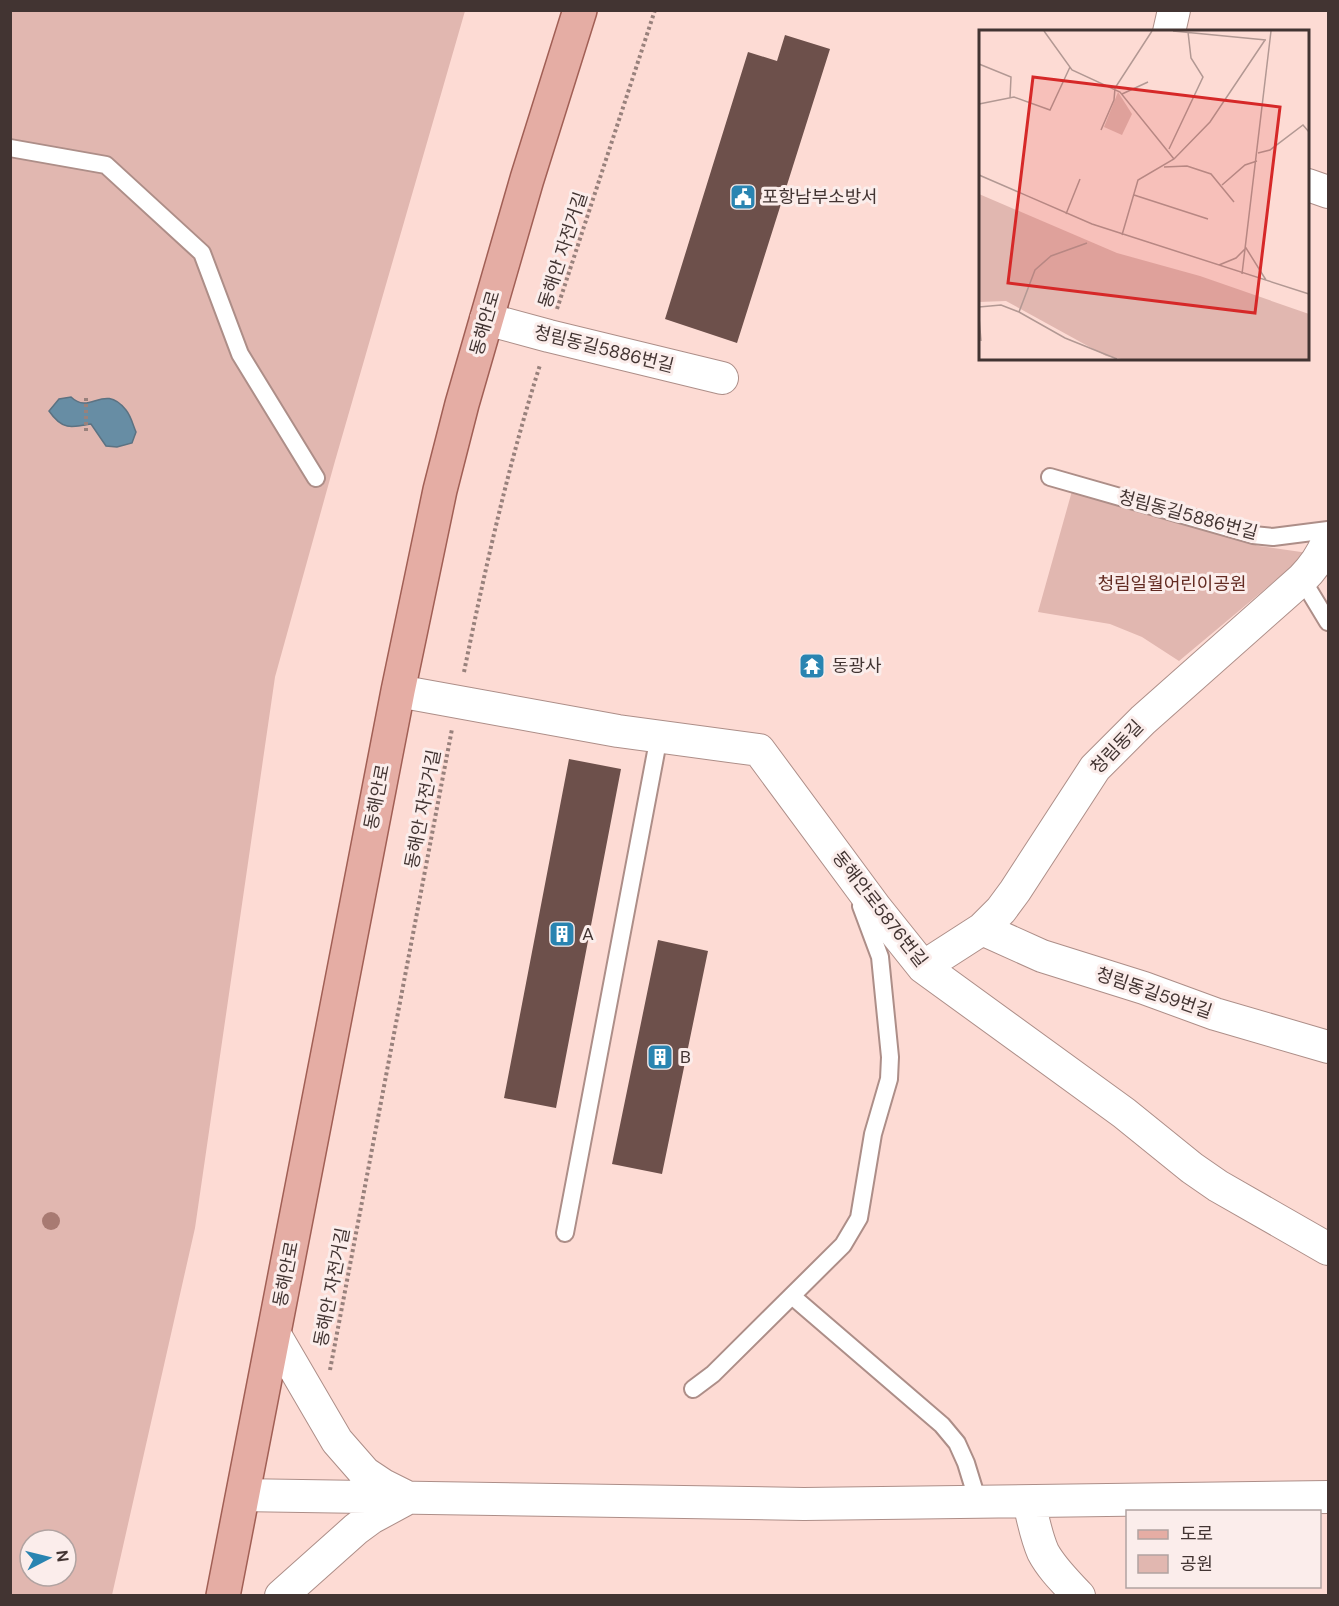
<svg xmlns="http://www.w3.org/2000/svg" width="1339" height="1606" font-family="'DM Sans','Noto Sans KR',sans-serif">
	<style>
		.green { fill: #e1b7b0; fill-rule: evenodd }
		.water { fill: #678da4; stroke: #5c7282; stroke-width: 1.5 }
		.building { fill: #6d504b }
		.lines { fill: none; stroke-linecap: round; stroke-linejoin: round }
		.service-casing { stroke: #ad8e88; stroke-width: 20 }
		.minor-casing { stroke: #ad8e88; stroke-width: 34 }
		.primary-casing { stroke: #a15f55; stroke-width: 36 }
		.path { stroke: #98817c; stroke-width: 4; stroke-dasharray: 3 3; stroke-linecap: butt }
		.service { stroke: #fff; stroke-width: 16 }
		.minor { stroke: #fff; stroke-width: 32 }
		.primary { stroke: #e5ada4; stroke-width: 33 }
		.tree { fill: #a87a72 }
		.labels { text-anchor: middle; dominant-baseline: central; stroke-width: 6; stroke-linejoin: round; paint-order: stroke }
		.poi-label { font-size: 18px; fill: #423432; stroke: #fbedeb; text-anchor: start }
		.street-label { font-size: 18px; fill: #423432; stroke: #fbedeb }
		.park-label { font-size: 18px; fill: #632b22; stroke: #fbedeb }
		.inset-road { fill: none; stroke: #b29893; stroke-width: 1.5 }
		.view { fill: #d62828; fill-opacity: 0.15; stroke: #d62828; stroke-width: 3 }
		.inset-edge { fill: none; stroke: #423432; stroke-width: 3 }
	</style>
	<rect width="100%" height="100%" fill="#fddbd4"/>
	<path class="green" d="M 11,11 L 465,11 L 335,461 L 275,677 L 195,1228 L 112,1595 L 11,1596 ZM 30,1540 L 66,1540 L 66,1576 L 30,1576 Z
		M 1072,491 L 1259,546 L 1308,553 L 1179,661 L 1142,637 L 1110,624 L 1038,612 Z"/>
	<path class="water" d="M 71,397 C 91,416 103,382 126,410 C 131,416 133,425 136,432 L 132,443 L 117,447 L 106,446 L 91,424 C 71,428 62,430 49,411 L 59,399 Z"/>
	<path class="building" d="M 785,35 L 830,49 L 737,343 L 665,319 L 748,52 L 777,61 Z
		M 569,759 L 621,769 L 556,1108 L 504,1098 Z
		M 658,940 L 708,951 L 662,1174 L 612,1164 Z"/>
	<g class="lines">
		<g class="service-casing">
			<path id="service" d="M 10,148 L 106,165 L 202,253 L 240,354 L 316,478
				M 1050,477 L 1253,535 L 1273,537 L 1328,530
				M 1302,579 L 1328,622
				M 565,1233 L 659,736
				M 792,1296 L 942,1425 L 957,1443 L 966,1463 L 978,1502
				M 693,1389 L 713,1374 L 843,1245 L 859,1218 L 873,1134 L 889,1079 L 890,1057 L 880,957 L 861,906"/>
		</g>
		<g class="minor-casing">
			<path id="minor" d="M 1169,32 L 1174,10
				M 1308,185 L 1328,192
				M 486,319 L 549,336 L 722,378
				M 398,691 L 618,731 L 759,750 L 875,907 L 923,967 L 1124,1113 L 1192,1168 L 1218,1186 L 1328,1249
				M 982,929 L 1042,956 L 1144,988 L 1215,1014 L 1328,1047
				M 923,967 L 982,929 L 1001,910 L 1015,891 L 1095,768 L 1143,720 L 1302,579 C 1314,567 1322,555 1328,540
				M 274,1333 L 337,1441 L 365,1473 L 383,1485 L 405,1496
				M 243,1495 L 804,1504 L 1328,1497
				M 1029,1502 C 1033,1519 1036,1536 1043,1552 C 1052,1569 1066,1582 1079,1596
				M 281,1596 L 356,1529 L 371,1518 L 408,1498"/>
		</g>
		<g class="primary-casing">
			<path id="primary" d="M 223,1596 L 398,691 L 440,490 L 462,404 L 527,179 L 580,10"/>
		</g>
		<path class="path" d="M 557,309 L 655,10
			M 86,431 L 86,398
			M 464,672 C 485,569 508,466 540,365
			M 330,1370 L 452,729"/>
		<use href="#service" class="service"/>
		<use href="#minor" class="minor"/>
		<use href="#primary" class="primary"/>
	</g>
	<circle class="tree" cx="51" cy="1221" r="9"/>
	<defs>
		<g id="civic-square" transform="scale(1.35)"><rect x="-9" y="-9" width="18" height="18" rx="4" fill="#2984b1" stroke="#fbedeb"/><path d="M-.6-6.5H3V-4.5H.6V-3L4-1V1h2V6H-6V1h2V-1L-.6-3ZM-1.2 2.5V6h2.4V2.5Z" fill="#fff"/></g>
		<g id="temple-square" transform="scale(1.35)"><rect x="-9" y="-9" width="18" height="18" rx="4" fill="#2984b1" stroke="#fbedeb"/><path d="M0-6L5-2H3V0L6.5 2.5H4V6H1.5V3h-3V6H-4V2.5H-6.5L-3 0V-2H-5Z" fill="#fff"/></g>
		<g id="building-square" transform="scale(1.35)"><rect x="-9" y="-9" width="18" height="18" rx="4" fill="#2984b1" stroke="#fbedeb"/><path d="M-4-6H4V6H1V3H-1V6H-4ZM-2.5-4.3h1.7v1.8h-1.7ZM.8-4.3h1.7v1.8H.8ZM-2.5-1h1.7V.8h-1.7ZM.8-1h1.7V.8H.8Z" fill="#fff"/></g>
	</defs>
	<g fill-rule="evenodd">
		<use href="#civic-square" x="743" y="197"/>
		<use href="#temple-square" x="812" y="666"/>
		<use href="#building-square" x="562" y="934"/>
		<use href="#building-square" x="660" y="1057"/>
	</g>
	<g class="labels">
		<g class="poi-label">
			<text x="762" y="197">포항남부소방서</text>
			<text x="832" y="666">동광사</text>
			<text x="582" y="934">A</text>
			<text x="680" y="1057">B</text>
		</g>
		<g class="street-label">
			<text transform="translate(563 250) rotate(-72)">동해안 자전거길</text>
			<text transform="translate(485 323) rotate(-74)">동해안로</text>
			<text transform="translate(604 349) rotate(14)">청림동길5886번길</text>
			<text transform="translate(1188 515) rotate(15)">청림동길5886번길</text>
			<text transform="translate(1117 747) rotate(-46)">청림동길</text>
			<text transform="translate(377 797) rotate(-79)">동해안로</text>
			<text transform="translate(423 809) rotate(-79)">동해안 자전거길</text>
			<text transform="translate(880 909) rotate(52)">동해안로5876번길</text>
			<text transform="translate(1154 993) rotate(19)">청림동길59번길</text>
			<text transform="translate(286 1274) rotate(-79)">동해안로</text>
			<text transform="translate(332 1287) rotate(-79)">동해안 자전거길</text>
		</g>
		<g class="park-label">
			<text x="1172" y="584">청림일월어린이공원</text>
		</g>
	</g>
	<g transform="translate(979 30)">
		<rect width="330" height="330" fill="#fddbd4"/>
		<path d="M 139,62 L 153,84 L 143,105 L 125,97 ZM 0,164 L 138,223 L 221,246 L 330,284 L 330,329 L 142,329 L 127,326 L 27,271 L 0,272 Z" fill="#e1b7b0"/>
		<path class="inset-road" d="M 65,1 L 93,40 L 141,62 L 195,129M 194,1 L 287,10M 0,34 L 32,47 L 31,68M 143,64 L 169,52M 0,74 L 35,67 L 71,80 L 91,37M 122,100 L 135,70 L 136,58 L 173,1M 190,119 L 224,47 L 212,28 L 209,2M 279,123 L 291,120 L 324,95 L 330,102M 185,137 L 208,136 L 232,144 L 255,172M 0,145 L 113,194 L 330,264M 243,155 L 266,135 L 278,131M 155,165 L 229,189M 87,184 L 101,149M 143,205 L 159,150 L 195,129 L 231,92 L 286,10M 240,235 L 257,228 L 267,218 L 287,250M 263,244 L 292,1M 0,277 L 22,275 L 40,282 L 86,308 L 138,329M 40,282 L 56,240 L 72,226 L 108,213M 0,287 L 2,311"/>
		<path class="view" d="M 54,47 L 301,77 L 276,283 L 29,253 Z"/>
		<rect width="330" height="330" class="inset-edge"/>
	</g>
	<rect width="1339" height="1606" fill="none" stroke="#423432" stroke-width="24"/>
	<rect x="1126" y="1510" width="195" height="78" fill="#fbedeb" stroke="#b1a3a1" stroke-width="1.5"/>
	<rect x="1138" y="1530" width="30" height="9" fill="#e5ada4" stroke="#b1a3a1" stroke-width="1.5"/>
	<text x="1180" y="1540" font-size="18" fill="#423432">도로</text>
	<rect x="1138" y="1555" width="30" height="18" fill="#e1b7b0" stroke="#b1a3a1" stroke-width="1.5"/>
	<text x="1180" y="1570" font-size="18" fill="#423432">공원</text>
	<g transform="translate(48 1558) rotate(83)"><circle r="28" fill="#fbedeb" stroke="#b1a3a1" stroke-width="1.5"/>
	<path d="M0-4.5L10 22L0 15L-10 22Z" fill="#2984b1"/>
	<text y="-9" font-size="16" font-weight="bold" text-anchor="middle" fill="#423432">N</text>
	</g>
</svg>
